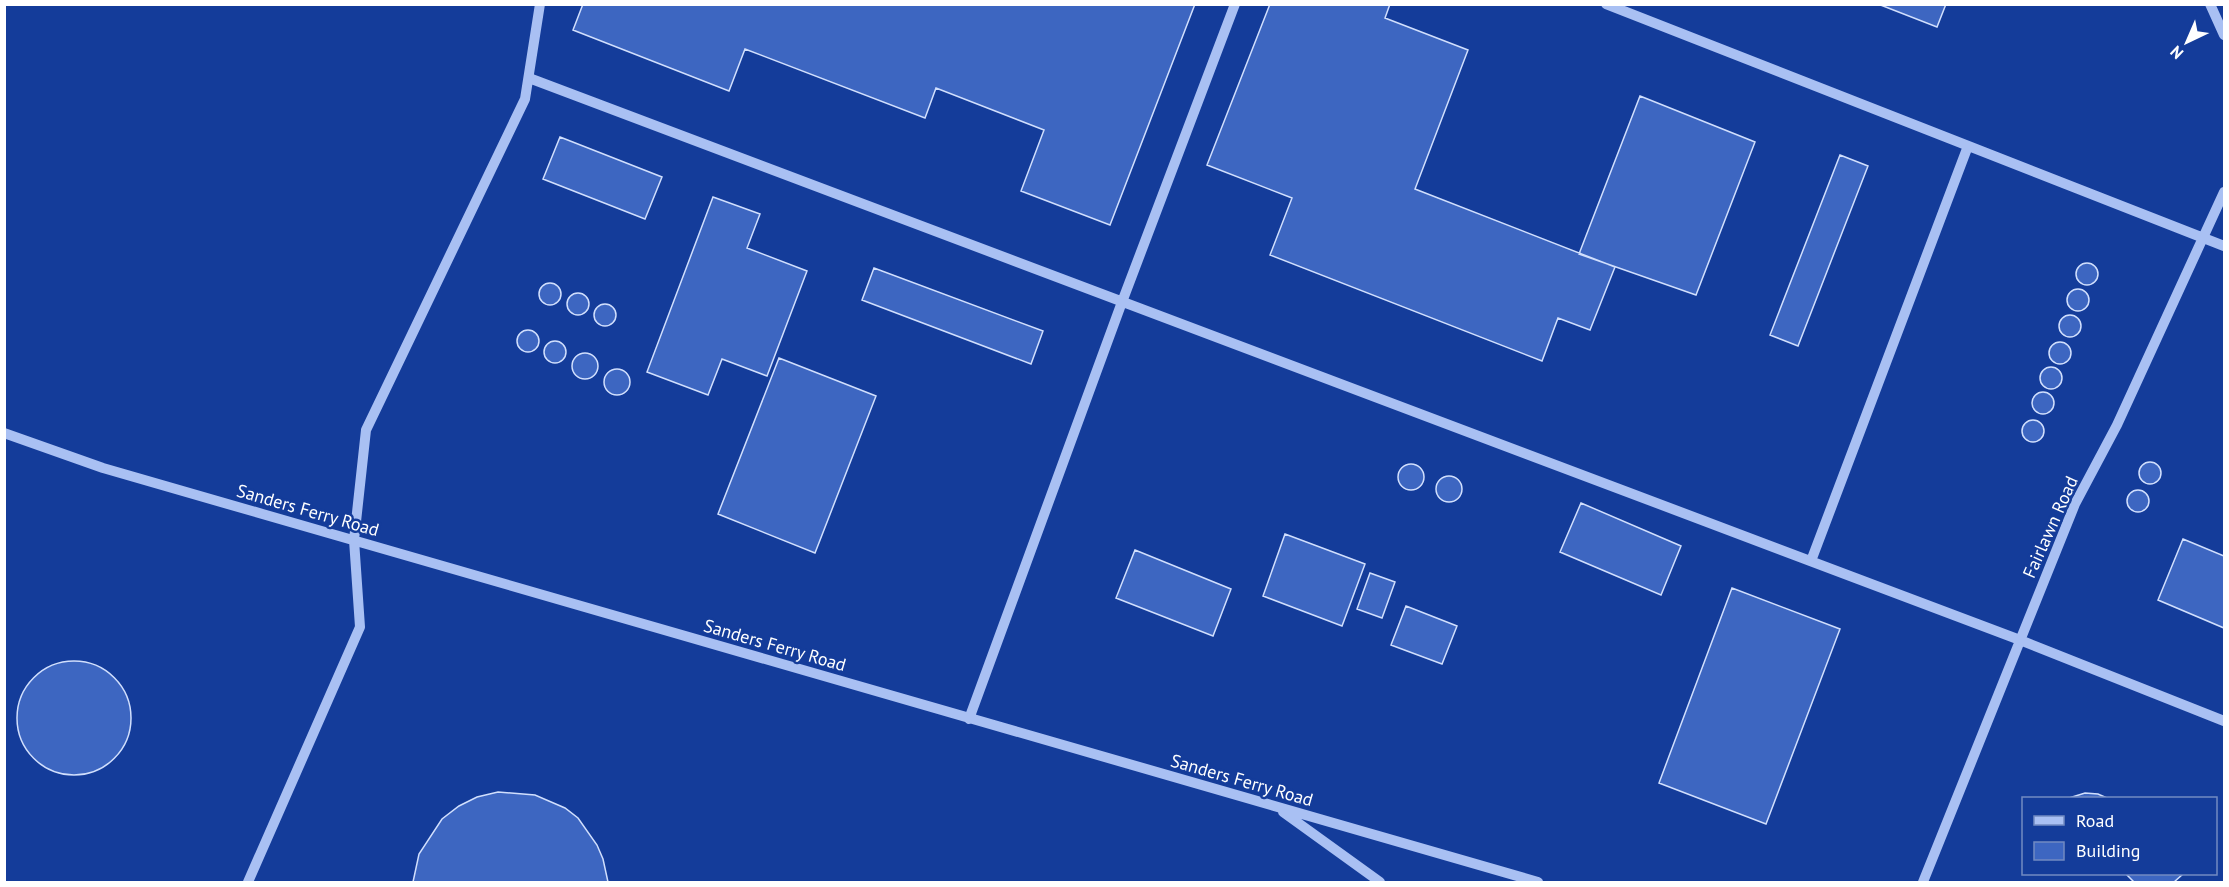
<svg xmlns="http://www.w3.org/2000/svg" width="2229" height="887" font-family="'PT Sans',sans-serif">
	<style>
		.building { fill: #3d66c1; stroke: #d1dffd; stroke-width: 1.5 }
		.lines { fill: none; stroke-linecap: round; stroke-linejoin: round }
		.minor { stroke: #a9c0f3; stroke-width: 10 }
		.labels { text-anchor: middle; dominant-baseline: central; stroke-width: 5; stroke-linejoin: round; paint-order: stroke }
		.street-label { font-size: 18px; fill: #fff; stroke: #143c9a }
	</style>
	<rect width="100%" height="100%" fill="#143c9a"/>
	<path class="building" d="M 583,4 L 1195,4 L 1110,225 L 1021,191 L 1044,130 L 936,88 L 925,118 L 745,49 L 729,91 L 573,30 Z
		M 1270,4 L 1390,4 L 1385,18 L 1468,50 L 1415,189 L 1615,267 L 1590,330 L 1558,318 L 1542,361 L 1270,255 L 1292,198 L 1207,165 Z
		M 1878,4 L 1946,4 L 1937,27 Z
		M 1640,96 L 1755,142 L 1696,295 L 1579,254 Z
		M 560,137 L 662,177 L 645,219 L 543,179 Z
		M 1840,155 L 1868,166 L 1798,346 L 1770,335 Z
		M 713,197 L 760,214 L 747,248 L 807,271 L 767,376 L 722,359 L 708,395 L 647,372 Z
		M2076 274a11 11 0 1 1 22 0a11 11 0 1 1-22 0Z
		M 874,268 L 1043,331 L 1031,364 L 862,300 Z
		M539 294a11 11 0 1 1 22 0a11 11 0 1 1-22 0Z
		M2067 300a11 11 0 1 1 22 0a11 11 0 1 1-22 0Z
		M567 304a11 11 0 1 1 22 0a11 11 0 1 1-22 0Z
		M594 315a11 11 0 1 1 22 0a11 11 0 1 1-22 0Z
		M2059 326a11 11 0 1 1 22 0a11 11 0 1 1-22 0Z
		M517 341a11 11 0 1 1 22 0a11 11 0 1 1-22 0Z
		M544 352a11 11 0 1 1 22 0a11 11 0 1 1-22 0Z
		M2049 353a11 11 0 1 1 22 0a11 11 0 1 1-22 0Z
		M572 366a13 13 0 1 1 26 0a13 13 0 1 1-26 0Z
		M 779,358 L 876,396 L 815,553 L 718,514 Z
		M2040 378a11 11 0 1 1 22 0a11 11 0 1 1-22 0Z
		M604 382a13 13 0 1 1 26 0a13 13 0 1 1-26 0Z
		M2032 403a11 11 0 1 1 22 0a11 11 0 1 1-22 0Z
		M2022 431a11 11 0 1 1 22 0a11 11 0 1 1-22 0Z
		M2139 473a11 11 0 1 1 22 0a11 11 0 1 1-22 0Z
		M1398 477a13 13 0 1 1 26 0a13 13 0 1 1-26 0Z
		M1436 489a13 13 0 1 1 26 0a13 13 0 1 1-26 0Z
		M2127 501a11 11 0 1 1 22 0a11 11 0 1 1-22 0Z
		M 1581,503 L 1681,546 L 1661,595 L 1560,552 Z
		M 1285,534 L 1365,564 L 1342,626 L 1263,596 Z
		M 2183,539 L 2224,556 L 2224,628 L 2158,600 Z
		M 1135,550 L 1231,589 L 1213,636 L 1116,598 Z
		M 1370,573 L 1395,582 L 1382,618 L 1357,609 Z
		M 1732,588 L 1840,629 L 1766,824 L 1659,783 Z
		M 1406,606 L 1457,626 L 1442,664 L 1391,645 Z
		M17 718a57 57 0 1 1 114 0a57 57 0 1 1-114 0Z
		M 498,792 L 535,795 L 565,808 L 578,818 L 597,845 L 603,859 L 608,882 L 413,882 L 419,854 L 442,819 L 459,806 L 477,797 Z
		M 2085,793 L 2098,794 L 2107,798 L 2069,798 Z
		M 2126,874 L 2183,874 L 2174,882 L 2134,882 Z"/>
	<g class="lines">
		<path class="minor" d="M 1606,4 L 2224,246
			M 2210,4 L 2224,35
			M 529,78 L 2020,640 L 2224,721
			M 4,433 L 103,468 L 1538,882
			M 1811,561 L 1968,146
			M 969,719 L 1122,302 L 1235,4
			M 1283,812 L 1380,882
			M 248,882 L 360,627 L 354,540 L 366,430 L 525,99 L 540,4
			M 1923,882 L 2075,504 L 2117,425 L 2224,192"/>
	</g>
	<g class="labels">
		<g class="street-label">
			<text transform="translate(308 510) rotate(16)">Sanders Ferry Road</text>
			<text transform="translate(2050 527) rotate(-66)">Fairlawn Road</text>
			<text transform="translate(775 645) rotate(16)">Sanders Ferry Road</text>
			<text transform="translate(1242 780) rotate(16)">Sanders Ferry Road</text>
		</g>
	</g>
	<rect width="2229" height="887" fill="none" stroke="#ffffff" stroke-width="12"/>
	<rect x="2022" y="797" width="195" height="78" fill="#143c9a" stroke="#728ac2" stroke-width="1.5"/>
	<rect x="2034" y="816" width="30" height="9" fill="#a9c0f3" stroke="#728ac2" stroke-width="1.5"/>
	<text x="2076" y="827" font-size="18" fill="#ffffff">Road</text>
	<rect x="2034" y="842" width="30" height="18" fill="#3d66c1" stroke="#728ac2" stroke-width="1.5"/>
	<text x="2076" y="857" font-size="18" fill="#ffffff">Building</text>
	<g transform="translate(2187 42) rotate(224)" stroke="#143c9a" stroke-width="4.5" paint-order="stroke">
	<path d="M0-4.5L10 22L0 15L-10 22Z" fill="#ffffff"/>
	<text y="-9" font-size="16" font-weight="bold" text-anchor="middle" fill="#ffffff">N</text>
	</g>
</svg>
